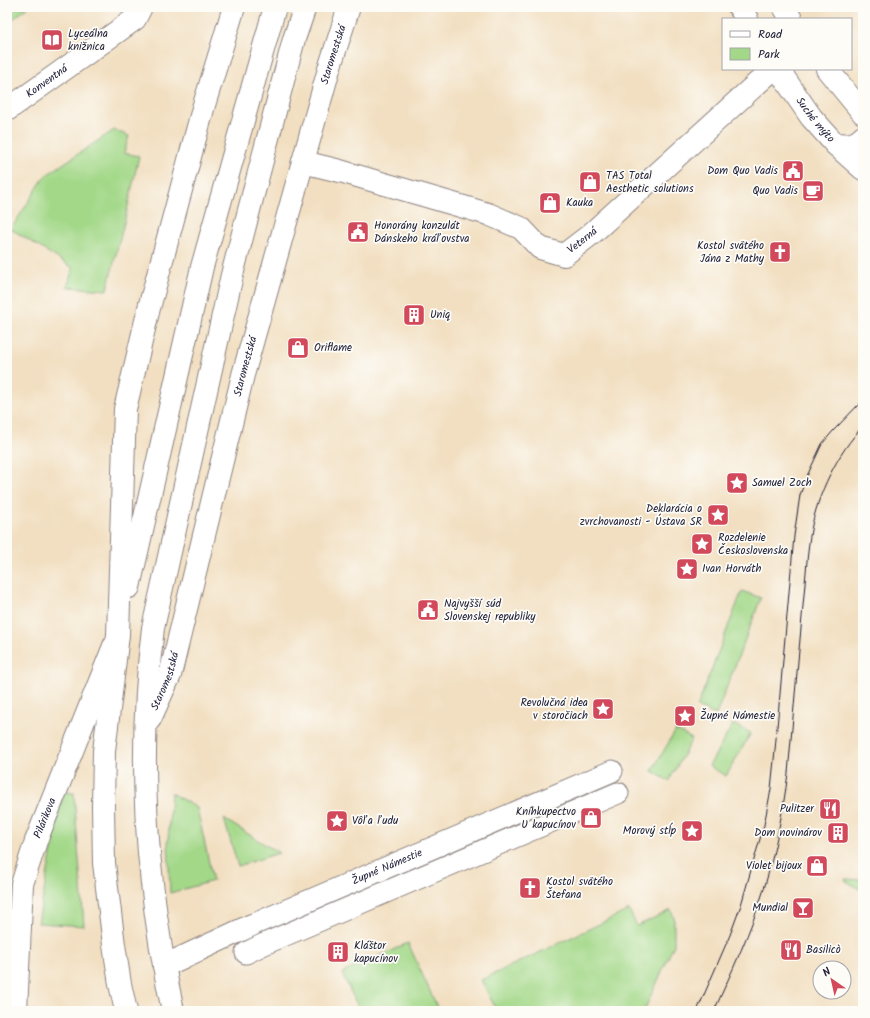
<svg xmlns="http://www.w3.org/2000/svg" width="870" height="1018" font-family="Kalam,sans-serif">
	<style>
		.green { fill: #a3d888; stroke: #627d62 }
		.lines { fill: none; stroke-linecap: round; stroke-linejoin: round }
		.pedestrian-casing { stroke: #8a807e; stroke-width: 23 }
		.minor-casing { stroke: #8a807e; stroke-width: 24 }
		.tertiary-casing { stroke: #8a807e; stroke-width: 24 }
		.secondary-casing { stroke: #8a807e; stroke-width: 24 }
		.pedestrian { stroke: #fff; stroke-width: 21 }
		.minor { stroke: #fff; stroke-width: 22 }
		.tertiary { stroke: #fff; stroke-width: 22 }
		.secondary { stroke: #fff; stroke-width: 22 }
		.tram { stroke: #22223b; stroke-width: 1 }
		.labels { text-anchor: middle; dominant-baseline: central; stroke-width: 3.5; stroke-linejoin: round; paint-order: stroke }
		.poi-label { font-size: 11px; fill: #22223b; stroke: #fdfcf7; text-anchor: start }
		.street-label { font-size: 11px; fill: #22223b; stroke: #fdfcf7 }
	</style>
	<rect width="100%" height="100%" fill="#fdfcf7"/>
	<filter id="ink" filterUnits="userSpaceOnUse"><feTurbulence type="fractalNoise" baseFrequency=".025" numOctaves="2"/><feDisplacementMap in="SourceGraphic" scale="8" xChannelSelector="R" yChannelSelector="G"/><feConvolveMatrix kernelMatrix="1 2 1 2 8 2 1 2 1" color-interpolation-filters="sRGB"/></filter>
	<filter id="wash" filterUnits="userSpaceOnUse"><feTurbulence type="fractalNoise" baseFrequency=".012" numOctaves="4" result="noise"/><feDisplacementMap in="SourceGraphic" scale="16" xChannelSelector="R" yChannelSelector="G"/><feGaussianBlur stdDeviation="0.9" result="paint"/><feColorMatrix in="noise" values="0 0 0 0 0 0 0 0 0 0 0 0 0 0 0 0 0 1.4 0 .05"/><feComposite in="paint" operator="in"/></filter>
	<g filter="url(#wash)">
		<rect width="100%" height="100%" fill="#f2dfc1"/>
		<path class="green" d="M 7,7 L 28,7 L 12,20 L 7,19 Z
			M 114,130 L 129,136 L 124,153 L 139,156 L 126,215 L 107,290 L 67,287 L 73,268 L 11,229 L 45,176 Z
			M 742,591 L 761,598 L 716,715 L 697,707 Z
			M 733,724 L 751,733 L 726,776 L 709,766 Z
			M 676,730 L 692,739 L 669,781 L 652,771 Z
			M 63,792 L 74,793 L 84,926 L 38,923 Z
			M 171,793 L 197,808 L 213,881 L 170,893 L 168,841 Z
			M 224,819 L 279,853 L 238,866 Z
			M 845,879 L 863,880 L 863,891 L 846,881 Z
			M 629,910 L 637,926 L 671,910 L 674,918 L 674,945 L 644,1011 L 497,1011 L 481,980 Z
			M 408,943 L 439,1011 L 360,1011 L 342,973 Z"/>
	</g>
	<g filter="url(#ink)">
		<g class="lines">
			<g class="pedestrian-casing">
				<g id="pedestrian">
					<path id="s1" d="M 252,925 L 612,771"/>
					<path d="M 246,953 L 262,945 L 618,793"/>
				</g>
			</g>
			<g class="minor-casing">
				<g id="minor">
					<path id="s2" d="M 7,110 L 135,19 L 141,7"/>
					<path d="M 835,144 L 863,169"/>
					<path id="s3" d="M 303,162 L 340,171 L 488,214 L 521,228 L 540,248 L 564,255 L 590,235 L 773,69"/>
					<path d="M 164,966 L 252,925"/>
					<path id="s4" d="M 16,1011 L 22,884 L 36,841 L 114,646"/>
				</g>
			</g>
			<g class="tertiary-casing">
				<g id="tertiary">
					<path d="M 739,7 L 747,19"/>
					<path d="M 784,7 L 791,19"/>
					<path id="s5" d="M 778,69 L 811,117 L 835,144 C 846,145 855,146 863,137"/>
					<path d="M 827,69 L 863,113"/>
				</g>
			</g>
			<g class="secondary-casing">
				<g id="secondary">
					<path d="M 129,587 L 202,267 L 275,7"/>
					<path id="s6" d="M 150,719 L 170,675 L 243,375 L 329,69 L 349,7"/>
					<path d="M 126,1011 L 120,984 L 114,945 L 104,863 L 103,807 L 104,751 L 118,635 L 125,409 L 149,308 L 204,105 L 234,7"/>
					<path d="M 173,1011 C 146,886 137,755 153,628 L 232,275 L 294,39 L 305,7"/>
				</g>
			</g>
			<use href="#pedestrian" class="pedestrian"/>
			<use href="#minor" class="minor"/>
			<use href="#tertiary" class="tertiary"/>
			<use href="#secondary" class="secondary"/>
			<path class="tram" d="M 697,1011 L 730,935 L 741,905 L 764,825 L 771,789 L 775,750 L 794,536 L 800,495 L 807,476 L 822,444 L 833,431 L 863,400
				M 714,1011 C 732,971 751,931 764,889 C 775,851 783,812 788,773 L 807,561 C 808,551 809,541 811,530 C 818,493 837,454 863,426"/>
		</g>
	</g>
	<defs>
		<g id="library-square" transform="scale(1.15)"><rect x="-9" y="-9" width="18" height="18" rx="4" fill="#d1495b" stroke="#fdfcf7"/><path d="M-6-4Q-3-5.5-.7-3.5V5Q-3 3-6 4ZM6-4Q3-5.5 .7-3.5V5Q3 3 6 4Z" fill="#fff"/></g>
		<g id="civic-square" transform="scale(1.15)"><rect x="-9" y="-9" width="18" height="18" rx="4" fill="#d1495b" stroke="#fdfcf7"/><path d="M-.6-6.5H3V-4.5H.6V-3L4-1V1h2V6H-6V1h2V-1L-.6-3ZM-1.2 2.5V6h2.4V2.5Z" fill="#fff"/></g>
		<g id="shop-square" transform="scale(1.15)"><rect x="-9" y="-9" width="18" height="18" rx="4" fill="#d1495b" stroke="#fdfcf7"/><path d="M-5-2.5h2.3a2.7 3.5 0 0 1 5.4 0H5L5.5 6h-11ZM-1.5-2.5h3a1.5 2.3 0 0 0-3 0Z" fill="#fff"/></g>
		<g id="cafe-square" transform="scale(1.15)"><rect x="-9" y="-9" width="18" height="18" rx="4" fill="#d1495b" stroke="#fdfcf7"/><path d="M-5.5-4.5H6V0H3Q3 3.5 0 3.5H-2.5Q-5.5 3.5-5.5 0ZM3-3.2v2h1.7v-2ZM-6 4.5H4V6H-6Z" fill="#fff"/></g>
		<g id="church-square" transform="scale(1.15)"><rect x="-9" y="-9" width="18" height="18" rx="4" fill="#d1495b" stroke="#fdfcf7"/><path d="M-1.2-6h2.4v3.5h3.3v2.4h-3.3V6h-2.4V-.1h-3.3v-2.4h3.3Z" fill="#fff"/></g>
		<g id="building-square" transform="scale(1.15)"><rect x="-9" y="-9" width="18" height="18" rx="4" fill="#d1495b" stroke="#fdfcf7"/><path d="M-4-6H4V6H1V3H-1V6H-4ZM-2.5-4.3h1.7v1.8h-1.7ZM.8-4.3h1.7v1.8H.8ZM-2.5-1h1.7V.8h-1.7ZM.8-1h1.7V.8H.8Z" fill="#fff"/></g>
		<g id="sight-square" transform="scale(1.15)"><rect x="-9" y="-9" width="18" height="18" rx="4" fill="#d1495b" stroke="#fdfcf7"/><path d="M0-6L1.8-2.2L6-1.7L2.9 1.2L3.7 5.4L0 3.3L-3.7 5.4L-2.9 1.2L-6-1.7L-1.8-2.2Z" fill="#fff"/></g>
		<g id="restaurant-square" transform="scale(1.15)"><rect x="-9" y="-9" width="18" height="18" rx="4" fill="#d1495b" stroke="#fdfcf7"/><path d="M-5-6h1v4h1v-4h1v4h1v-4h1v5L-1.5 .5V6h-2V.5L-5-1ZM5-6V6H3V1.5H1.5Q1.5-4 5-6Z" fill="#fff"/></g>
		<g id="bar-square" transform="scale(1.15)"><rect x="-9" y="-9" width="18" height="18" rx="4" fill="#d1495b" stroke="#fdfcf7"/><path d="M-6-5H6L.8 .8V4.5H3.5V6h-7V4.5H-.8V.8Z" fill="#fff"/></g>
	</defs>
	<g fill-rule="evenodd">
		<use href="#library-square" x="52" y="40"/>
		<use href="#civic-square" x="793" y="171"/>
		<use href="#shop-square" x="590" y="182"/>
		<use href="#cafe-square" x="813" y="191"/>
		<use href="#shop-square" x="550" y="203"/>
		<use href="#civic-square" x="358" y="232"/>
		<use href="#church-square" x="780" y="252"/>
		<use href="#building-square" x="414" y="315"/>
		<use href="#shop-square" x="298" y="348"/>
		<use href="#sight-square" x="737" y="483"/>
		<use href="#sight-square" x="718" y="515"/>
		<use href="#sight-square" x="702" y="544"/>
		<use href="#sight-square" x="687" y="569"/>
		<use href="#civic-square" x="428" y="610"/>
		<use href="#sight-square" x="603" y="709"/>
		<use href="#sight-square" x="685" y="716"/>
		<use href="#restaurant-square" x="830" y="809"/>
		<use href="#shop-square" x="591" y="818"/>
		<use href="#sight-square" x="337" y="821"/>
		<use href="#sight-square" x="692" y="831"/>
		<use href="#building-square" x="838" y="833"/>
		<use href="#shop-square" x="817" y="866"/>
		<use href="#church-square" x="530" y="888"/>
		<use href="#bar-square" x="803" y="908"/>
		<use href="#restaurant-square" x="791" y="950"/>
		<use href="#building-square" x="338" y="952"/>
	</g>
	<g class="labels">
		<g class="poi-label">
			<text x="68" y="34">Lyceálna<tspan x="68" dy="13">knižnica</tspan></text>
			<text x="778" y="171" text-anchor="end">Dom Quo Vadis</text>
			<text x="606" y="176">TAS Total<tspan x="606" dy="13">Aesthetic solutions</tspan></text>
			<text x="798" y="191" text-anchor="end">Quo Vadis</text>
			<text x="566" y="203">Kauka</text>
			<text x="374" y="226">Honorány konzulát<tspan x="374" dy="13">Dánskeho kráľovstva</tspan></text>
			<text x="764" y="246" text-anchor="end">Kostol svätého<tspan x="764" dy="13">Jána z Mathy</tspan></text>
			<text x="430" y="315">Uniq</text>
			<text x="314" y="348">Oriflame</text>
			<text x="752" y="483">Samuel Zoch</text>
			<text x="702" y="509" text-anchor="end">Deklarácia o<tspan x="702" dy="13">zvrchovanosti - Ústava SR</tspan></text>
			<text x="718" y="538">Rozdelenie<tspan x="718" dy="13">Československa</tspan></text>
			<text x="702" y="569">Ivan Horváth</text>
			<text x="444" y="604">Najvyšší súd<tspan x="444" dy="13">Slovenskej republiky</tspan></text>
			<text x="588" y="703" text-anchor="end">Revolučná idea<tspan x="588" dy="13">v storočiach</tspan></text>
			<text x="700" y="716">Župné Námestie</text>
			<text x="814" y="809" text-anchor="end">Pulitzer</text>
			<text x="576" y="812" text-anchor="end">Kníhkupectvo<tspan x="576" dy="13">U kapucínov</tspan></text>
			<text x="352" y="821">Vôľa ľudu</text>
			<text x="676" y="831" text-anchor="end">Morový stĺp</text>
			<text x="822" y="833" text-anchor="end">Dom novinárov</text>
			<text x="802" y="866" text-anchor="end">Violet bijoux</text>
			<text x="546" y="882">Kostol svätého<tspan x="546" dy="13">Štefana</tspan></text>
			<text x="788" y="908" text-anchor="end">Mundial</text>
			<text x="354" y="946">Kláštor<tspan x="354" dy="13">kapucínov</tspan></text>
			<text x="806" y="950">Basilicò</text>
		</g>
		<g class="street-label">
			<text stroke="none"><textPath href="#s6" startOffset="690">Staromestská</textPath></text>
			<text stroke="none"><textPath href="#s2" startOffset="49">Konventná</textPath></text>
			<text stroke="none"><textPath href="#s5" startOffset="63">Suché mýto</textPath></text>
			<text stroke="none"><textPath href="#s3" startOffset="304">Veterná</textPath></text>
			<text stroke="none"><textPath href="#s6" startOffset="366">Staromestská</textPath></text>
			<text stroke="none"><textPath href="#s6" startOffset="41">Staromestská</textPath></text>
			<text stroke="none"><textPath href="#s4" startOffset="197">Pilárikova</textPath></text>
			<text stroke="none"><textPath href="#s1" startOffset="147">Župné Námestie</textPath></text>
		</g>
	</g>
	<rect width="870" height="1018" fill="none" stroke="#fdfcf7" stroke-width="24"/>
	<rect x="722" y="18" width="130" height="52" fill="#fdfcf7" stroke="#a5a5ac"/>
	<rect x="730" y="31" width="20" height="6" fill="#ffffff" stroke="#a5a5ac"/>
	<text x="758" y="38" font-size="12" fill="#22223b">Road</text>
	<rect x="730" y="48" width="20" height="12" fill="#a3d888" stroke="#a5a5ac"/>
	<text x="758" y="58" font-size="12" fill="#22223b">Park</text>
	<g transform="translate(832 980) rotate(326)"><circle r="19" fill="#fdfcf7" stroke="#a5a5ac"/>
	<path d="M0-3L7 15L0 10L-7 15Z" fill="#d1495b"/>
	<text y="-6" font-size="11" font-weight="bold" text-anchor="middle" fill="#22223b">N</text>
	</g>
</svg>
